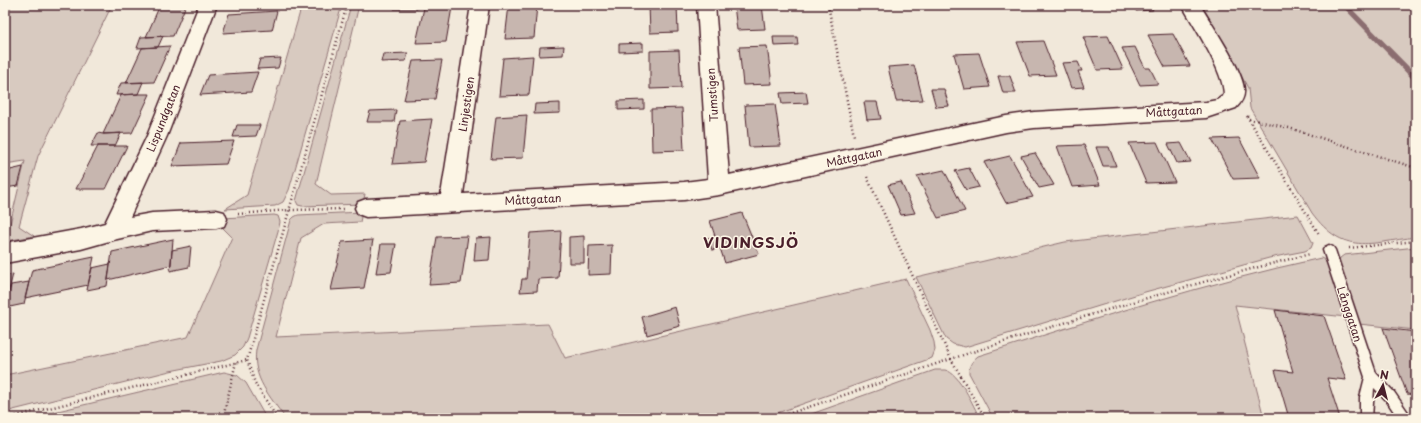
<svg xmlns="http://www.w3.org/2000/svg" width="1421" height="423" font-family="'Playpen Sans',sans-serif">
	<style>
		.green { fill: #d8cac0; stroke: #917476 }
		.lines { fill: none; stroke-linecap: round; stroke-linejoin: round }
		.stream { fill: #8b6d6f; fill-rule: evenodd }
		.building { fill: #c7b6af; stroke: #4a1f2b }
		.lane-casing { stroke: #4a1f2b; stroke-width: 3 }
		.street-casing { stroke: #4a1f2b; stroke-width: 3 }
		.path { stroke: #4a1f2b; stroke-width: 2.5; stroke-dasharray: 1 3; stroke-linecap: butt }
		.lane { fill: #fcf5e5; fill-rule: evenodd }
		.street { fill: #fcf5e5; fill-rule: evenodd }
		.labels { text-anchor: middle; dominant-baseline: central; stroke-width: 3; stroke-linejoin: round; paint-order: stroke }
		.street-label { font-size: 11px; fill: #4a1f2b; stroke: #fcf5e5 }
		.district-label { font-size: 15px; font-weight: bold; letter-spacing: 1px; fill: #4a1f2b; stroke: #fcf5e5 }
	</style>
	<rect width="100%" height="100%" fill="#f1e8da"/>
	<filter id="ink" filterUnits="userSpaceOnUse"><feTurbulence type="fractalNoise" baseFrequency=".025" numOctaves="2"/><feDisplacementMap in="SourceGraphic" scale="8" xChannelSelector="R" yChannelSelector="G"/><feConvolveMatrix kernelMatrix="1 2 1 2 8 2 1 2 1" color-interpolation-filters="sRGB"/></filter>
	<g filter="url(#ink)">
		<path class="green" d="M 5,5 L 112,5 L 38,156 L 19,226 L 34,236 L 6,241 L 25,161 L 5,164 Z
			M 302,5 L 342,5 L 289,190 L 283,202 L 275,206 L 225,209 L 247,195 Z
			M 351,5 L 359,5 L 316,184 L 331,195 L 365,194 L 363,204 L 302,206 L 298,205 L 296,201 Z
			M 1202,5 L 1416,5 L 1416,237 C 1369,243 1344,256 1312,213 L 1250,108 L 1248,88 Z
			M 362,212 L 360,222 L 324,224 L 301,238 L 276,337 L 548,324 L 565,358 L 906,279 L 930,330 L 934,342 L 935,350 L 932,358 L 763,418 L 285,418 C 270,396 252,378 256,350 L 291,220 L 294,217 L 298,215 Z
			M 274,215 L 278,216 L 280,222 L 278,231 L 247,338 L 243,347 L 235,355 L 221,361 L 170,371 L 5,412 L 5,375 L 188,337 L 232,237 L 221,226 L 223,218 Z
			M 1298,215 L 1313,243 L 1311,248 L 1305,251 L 1269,258 L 1145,292 L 965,347 L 953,344 L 946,339 L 916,277 L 1065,242 Z
			M 1416,247 L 1416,330 L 1359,324 L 1338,262 L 1340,258 L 1344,255 Z
			M 1321,258 L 1325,260 L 1328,266 L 1346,317 L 1235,305 L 1264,418 L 993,418 L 969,373 C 969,365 972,361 978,356 C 1092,320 1205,283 1321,258 Z
			M 935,370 C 938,370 942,370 945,370 C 960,373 973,406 980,418 L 800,418 Z
			M 224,372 L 237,375 L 246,383 L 266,418 L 28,418 Z"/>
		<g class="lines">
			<path class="stream" d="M 1341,5 L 1348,5 L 1416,74 L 1416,81 L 1413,80 Z"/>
		</g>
		<path class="building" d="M 160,5 L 186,5 L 173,36 L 146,37 Z
			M 276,5 L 297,5 L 296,7 L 275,8 Z
			M 395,5 L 418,5 L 417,9 L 394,9 Z
			M 509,5 L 537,5 L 534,38 L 505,39 Z
			M 649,5 L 677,5 L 678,32 L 650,33 Z
			M 734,5 L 762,5 L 765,29 L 737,30 Z
			M 1133,5 L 1158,5 L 1158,6 L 1151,6 L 1153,10 L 1136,11 Z
			M 452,7 L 446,42 L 416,43 L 424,8 Z
			M 277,11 L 272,30 L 223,33 L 229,14 Z
			M 1173,34 L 1190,66 L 1165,67 L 1148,35 Z
			M 163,36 L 158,47 L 137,48 L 141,37 Z
			M 1108,36 L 1123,69 L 1097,70 L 1083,37 Z
			M 773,37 L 797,37 L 798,45 L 774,46 Z
			M 1043,41 L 1056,75 L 1030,76 L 1017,42 Z
			M 643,43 L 643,51 L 619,52 L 619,44 Z
			M 170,46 L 154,82 L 126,83 L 142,48 Z
			M 564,46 L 563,55 L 539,56 L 540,47 Z
			M 767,46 L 772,84 L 743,85 L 739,47 Z
			M 1135,47 L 1145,68 L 1150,68 L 1158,84 L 1140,85 L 1122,48 Z
			M 679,50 L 681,88 L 650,89 L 650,51 Z
			M 408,53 L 406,61 L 381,62 L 383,54 Z
			M 979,53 L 990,87 L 964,89 L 954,54 Z
			M 533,56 L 529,95 L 499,96 L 503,58 Z
			M 281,58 L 278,68 L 257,69 L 260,59 Z
			M 442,60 L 435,99 L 404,100 L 413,61 Z
			M 1078,62 L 1082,71 L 1078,71 L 1084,87 L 1071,88 L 1062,63 Z
			M 914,65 L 923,100 L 896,101 L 888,67 Z
			M 258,72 L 251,92 L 200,95 L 208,75 Z
			M 998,76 L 1010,76 L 1016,93 L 1003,93 Z
			M 143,82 L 138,94 L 116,95 L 121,83 Z
			M 931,89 L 944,89 L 949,106 L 936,107 Z
			M 806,92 L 808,103 L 782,104 L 780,93 Z
			M 138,94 L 150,94 L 132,133 L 103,134 L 121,95 Z
			M 644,100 L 644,109 L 618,110 L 618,101 Z
			M 864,102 L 877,102 L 881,119 L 867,120 Z
			M 560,103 L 560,113 L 534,114 L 535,104 Z
			M 775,104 L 781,146 L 749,147 L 745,105 Z
			M 682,108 L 684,150 L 652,151 L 651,109 Z
			M 396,110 L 394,122 L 367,122 L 370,111 Z
			M 527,115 L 523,158 L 491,159 L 496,117 Z
			M 432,119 L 424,162 L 392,164 L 400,121 Z
			M 237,125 L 260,125 L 256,136 L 233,137 Z
			M 98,133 L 103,134 L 121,133 L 115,146 L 91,146 Z
			M 1239,138 L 1260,178 L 1233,179 L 1212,139 Z
			M 234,141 L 226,164 L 172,166 L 181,143 Z
			M 1157,142 L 1175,182 L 1146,183 L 1129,143 Z
			M 1181,143 L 1191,162 L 1177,163 L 1168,144 Z
			M 1084,145 L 1100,185 L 1072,187 L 1057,146 Z
			M 98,146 L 127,146 L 106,189 L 76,189 Z
			M 1096,147 L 1109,147 L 1116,166 L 1103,166 Z
			M 1035,153 L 1054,185 L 1039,188 L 1021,156 Z
			M 1010,156 L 1033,197 L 1006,203 L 984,162 Z
			M 23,167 L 18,186 L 5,188 L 6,171 Z
			M 969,168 L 979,187 L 966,190 L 955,171 Z
			M 944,170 L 965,211 L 938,218 L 917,176 Z
			M 901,182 L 915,213 L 901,215 L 888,185 Z
			M 742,213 L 759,254 L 725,263 L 720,248 L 712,250 L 708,238 L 715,236 L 710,221 Z
			M 561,231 L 558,278 L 538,279 L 537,291 L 520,292 L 522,279 L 526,279 L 530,233 Z
			M 468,236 L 461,283 L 429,285 L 437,237 Z
			M 584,236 L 584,263 L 569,263 L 569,237 Z
			M 491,237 L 489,260 L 474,261 L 476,238 Z
			M 173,239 L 171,265 L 108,280 L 112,252 Z
			M 373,240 L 364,288 L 331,290 L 342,242 Z
			M 381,244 L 396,244 L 391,272 L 376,273 Z
			M 612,245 L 611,274 L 588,275 L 589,246 Z
			M 191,246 L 189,267 L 170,271 L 172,250 Z
			M 94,257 L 88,285 L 25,298 L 32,270 Z
			M 110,264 L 107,286 L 87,290 L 92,268 Z
			M 13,274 L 6,302 L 5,303 L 5,276 Z
			M 29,282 L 24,304 L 5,308 L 11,285 Z
			M 675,307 L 680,326 L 647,335 L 642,317 Z
			M 1275,310 L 1324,316 L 1346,380 L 1327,378 L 1340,418 L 1289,418 L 1275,370 L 1293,372 Z
			M 1383,328 L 1416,332 L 1416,395 L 1407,394 Z"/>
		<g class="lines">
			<g class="lane-casing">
				<path id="lane" d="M 1329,245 L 1333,247 L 1335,250 L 1376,373 L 1394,392 L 1412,418 L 1398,418 L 1386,400 L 1374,388 L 1372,418 L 1360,418 L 1360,397 L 1365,377 L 1323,250 L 1325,247 Z"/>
			</g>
			<g class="street-casing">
				<path id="street" d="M 199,5 L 217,5 L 167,136 L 130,217 L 152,213 L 216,210 L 224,212 L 227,219 L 224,226 L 216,228 L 152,231 L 113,240 L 81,249 L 5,263 L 5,243 L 81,229 L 105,223 L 147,136 Z
					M 471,5 L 489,5 L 463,194 L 684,182 L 708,179 L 697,5 L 715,5 L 729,175 L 1006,116 L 1034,112 L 1206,102 L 1217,100 L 1224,95 C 1224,71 1194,27 1182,5 L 1200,5 C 1212,25 1242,68 1244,89 C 1245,97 1241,103 1236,108 L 1206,118 L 1034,128 L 1006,132 L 719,195 L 684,200 L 366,217 L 358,214 L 355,208 L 358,202 L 366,199 L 441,195 Z"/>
			</g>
			<path class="path" d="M 828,5 L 854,136
				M 1247,116 L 1319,234
				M 1249,119 L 1289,128 L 1416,168
				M 867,177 L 951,359 C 1070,320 1189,284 1310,254
				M 238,214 L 289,210 L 343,209
				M 1349,248 L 1416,241
				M 8,418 L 247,360
				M 223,418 L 236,362
				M 277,418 L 255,383 L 247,360 L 347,5
				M 776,418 L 951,359 L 985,418"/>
			<use href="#lane" class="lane"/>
			<use href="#street" class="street"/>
		</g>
	</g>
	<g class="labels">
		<g class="street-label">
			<text transform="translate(712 95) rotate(-94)">Tumstigen</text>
			<text transform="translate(466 104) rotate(-82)">Linjestigen</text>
			<text transform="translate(1174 111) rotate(-3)">Måttgatan</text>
			<text transform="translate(163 118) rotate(-68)">Lispundgatan</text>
			<text transform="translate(854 157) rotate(-12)">Måttgatan</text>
			<text transform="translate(533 199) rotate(-3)">Måttgatan</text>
			<text transform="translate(1350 314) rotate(72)">Långgatan</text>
		</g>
		<g class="district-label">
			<text x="751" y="241">VIDINGSJÖ</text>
		</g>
	</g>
	<rect width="1421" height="423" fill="none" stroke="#fcf5e5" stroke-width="20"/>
	<rect x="10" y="10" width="1401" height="403" fill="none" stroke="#4a1f2b" stroke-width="1.5" filter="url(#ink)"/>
	<g transform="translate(1383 385) rotate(7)" stroke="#fcf5e5" stroke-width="3" paint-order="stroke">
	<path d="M0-3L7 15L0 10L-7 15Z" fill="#4a1f2b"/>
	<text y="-6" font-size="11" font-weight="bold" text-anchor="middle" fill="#4a1f2b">N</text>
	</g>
</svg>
